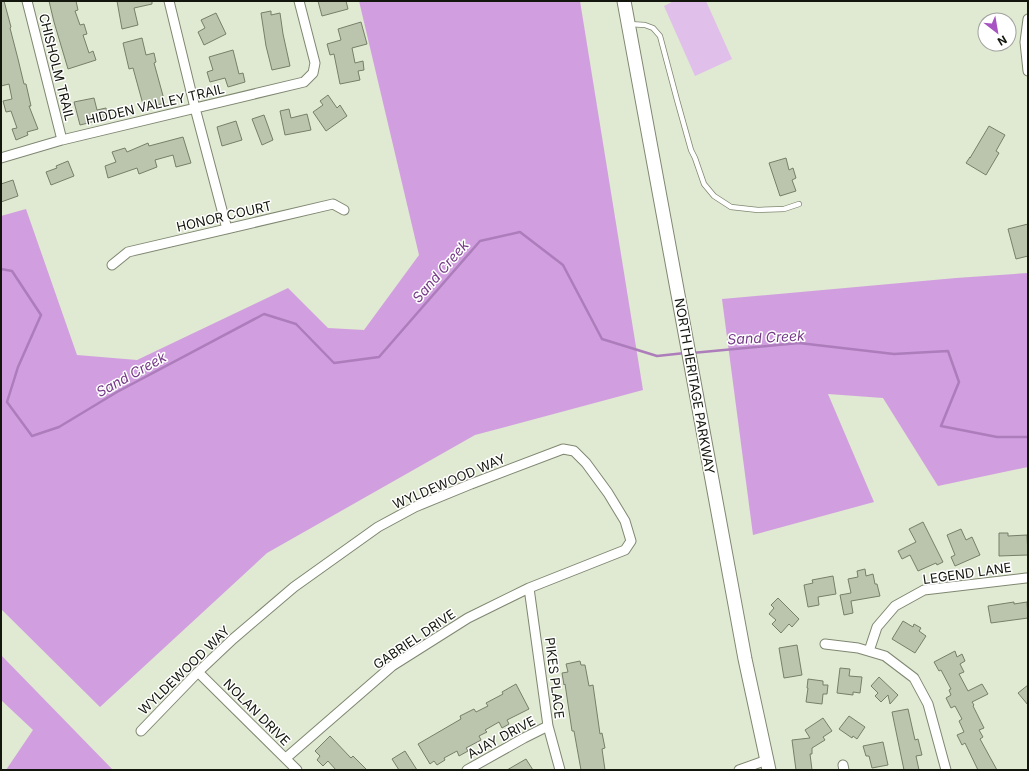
<svg xmlns="http://www.w3.org/2000/svg" width="1029" height="771" font-family="Inter,sans-serif">
	<style>
		.green { fill: #e0c0ea }
		.forest { fill: #d19fe0 }
		.lines { fill: none; stroke-linecap: round; stroke-linejoin: round }
		.stream { stroke: #ac7cbb; stroke-width: 2.5 }
		.building { fill: #bbc4ac; stroke: #777f6a }
		.service-casing { stroke: #7f8771; stroke-width: 6 }
		.minor-casing { stroke: #7f8771; stroke-width: 11 }
		.secondary-casing { stroke: #7f8771; stroke-width: 15 }
		.service { stroke: #fff; stroke-width: 4.5 }
		.minor { stroke: #fff; stroke-width: 9 }
		.secondary { stroke: #fff; stroke-width: 13 }
		.labels { text-anchor: middle; dominant-baseline: central; stroke-width: 3; stroke-linejoin: round; paint-order: stroke }
		.street-label { font-size: 13px; fill: #13160d; stroke: #fff }
		.water-label { font-size: 14px; font-style: italic; fill: #753a87; stroke: #fff }
	</style>
	<rect width="100%" height="100%" fill="#e0e9d1"/>
	<path class="green" d="M 674,1 L 706,1 L 732,59 L 695,76 L 664,6 Z"/>
	<path class="forest" d="M 359,1 L 580,1 L 643,390 L 475,435 L 267,553 L 100,707 L 1,609 L 1,216 L 26,209 L 77,355 L 137,360 L 288,288 L 328,328 L 364,330 L 419,255 Z
		M 1028,273 L 1028,467 L 938,486 L 883,398 L 828,394 L 874,502 L 753,535 L 722,299 L 956,278 Z
		M 1,655 L 113,770 L 6,770 L 33,730 L 1,700 Z"/>
	<g class="lines">
		<path class="stream" d="M 1,269 L 12,271 L 41,315 L 18,367 L 7,402 L 32,436 L 59,427 L 117,392 L 264,314 L 296,324 L 334,363 L 379,357 L 480,241 L 520,232 L 563,265 L 602,339 L 657,356 L 685,353
			M 692,353 L 799,343 L 894,354 L 948,351 L 959,382 L 941,426 L 997,437 L 1028,437"/>
	</g>
	<path class="building" d="M 1,1 L 4,1 L 11,27 L 10,28 L 18,59 L 24,84 L 26,84 L 31,106 L 29,106 L 38,129 L 27,132 L 28,135 L 16,140 L 12,129 L 17,128 L 11,111 L 6,112 L 3,101 L 12,99 L 9,84 L 1,86 Z
		M 49,1 L 76,1 L 78,10 L 75,11 L 80,25 L 84,24 L 87,34 L 83,35 L 89,53 L 93,51 L 96,60 L 68,69 L 54,22 Z
		M 117,1 L 152,1 L 152,4 L 134,8 L 138,25 L 122,29 Z
		M 318,1 L 346,1 L 348,9 L 322,16 Z
		M 271,11 L 271,15 L 280,13 L 283,34 L 290,66 L 272,70 L 266,46 L 261,13 Z
		M 216,13 L 226,34 L 204,45 L 198,32 L 205,28 L 201,20 Z
		M 361,22 L 367,44 L 352,48 L 355,63 L 363,61 L 364,70 L 358,71 L 360,80 L 340,84 L 334,54 L 330,55 L 327,44 L 341,40 L 338,29 Z
		M 142,38 L 146,55 L 154,53 L 156,62 L 154,63 L 165,103 L 144,108 L 133,68 L 129,69 L 123,43 Z
		M 233,50 L 239,74 L 243,73 L 245,82 L 228,87 L 225,78 L 210,82 L 207,72 L 213,70 L 209,57 Z
		M 328,95 L 337,108 L 340,105 L 347,116 L 326,131 L 313,112 L 323,105 L 320,101 Z
		M 94,98 L 97,110 L 106,108 L 108,118 L 80,125 L 74,102 Z
		M 289,109 L 291,118 L 307,114 L 311,130 L 285,135 L 280,111 Z
		M 264,115 L 273,140 L 262,145 L 252,119 Z
		M 236,121 L 242,140 L 222,146 L 217,127 Z
		M 989,126 L 1005,135 L 996,151 L 999,153 L 986,175 L 966,163 L 970,157 L 970,158 Z
		M 183,137 L 191,163 L 176,167 L 173,155 L 155,160 L 157,167 L 139,174 L 137,168 L 108,178 L 105,166 L 116,162 L 112,152 L 125,148 L 127,152 L 148,143 L 149,146 Z
		M 786,158 L 789,170 L 793,168 L 796,178 L 792,180 L 796,191 L 780,196 L 769,163 Z
		M 68,161 L 74,176 L 51,185 L 46,172 L 57,168 L 56,166 Z
		M 13,180 L 18,196 L 1,202 L 1,184 Z
		M 1028,224 L 1028,256 L 1016,259 L 1008,229 Z
		M 923,522 L 943,562 L 937,565 L 936,563 L 918,571 L 910,555 L 902,559 L 898,551 L 916,542 L 909,529 Z
		M 961,529 L 966,540 L 972,537 L 980,555 L 955,566 L 951,557 L 955,555 L 947,535 Z
		M 999,533 L 1008,533 L 1008,536 L 1027,535 L 1028,555 L 999,556 Z
		M 865,569 L 866,576 L 873,574 L 875,584 L 877,584 L 880,596 L 851,601 L 853,613 L 844,615 L 840,595 L 851,593 L 848,579 L 858,577 L 857,571 Z
		M 833,576 L 836,594 L 818,597 L 819,605 L 808,607 L 804,585 L 813,583 L 812,580 Z
		M 778,598 L 799,619 L 792,627 L 789,624 L 781,633 L 772,624 L 776,620 L 769,614 L 774,608 L 771,605 Z
		M 1014,602 L 1014,604 L 1027,602 L 1028,618 L 991,623 L 988,606 Z
		M 903,621 L 913,627 L 914,624 L 921,628 L 919,631 L 926,636 L 915,653 L 892,639 Z
		M 797,645 L 802,675 L 784,678 L 779,648 Z
		M 955,651 L 957,657 L 962,654 L 965,661 L 960,664 L 964,672 L 959,674 L 968,691 L 982,684 L 988,694 L 972,702 L 974,705 L 973,706 L 984,728 L 979,730 L 983,737 L 980,739 L 997,770 L 978,770 L 965,743 L 962,745 L 957,735 L 964,732 L 959,721 L 962,719 L 955,706 L 951,708 L 946,698 L 951,695 L 949,690 L 951,689 L 941,670 L 939,671 L 934,662 Z
		M 580,661 L 581,665 L 585,665 L 589,686 L 593,685 L 600,734 L 602,733 L 605,748 L 602,749 L 605,770 L 581,770 L 574,731 L 572,731 L 565,684 L 564,685 L 562,673 L 568,672 L 566,664 Z
		M 840,668 L 850,669 L 849,676 L 862,677 L 860,693 L 853,692 L 853,695 L 837,693 Z
		M 879,677 L 898,695 L 890,704 L 888,695 L 881,702 L 875,696 L 878,693 L 871,686 Z
		M 808,679 L 823,681 L 823,685 L 828,685 L 827,694 L 823,694 L 822,704 L 806,702 L 808,688 L 807,688 Z
		M 516,684 L 529,709 L 507,720 L 509,724 L 502,728 L 499,722 L 485,730 L 487,732 L 479,736 L 481,740 L 466,748 L 468,751 L 459,756 L 457,751 L 444,758 L 445,760 L 437,765 L 434,761 L 430,764 L 418,744 L 461,719 L 460,716 L 474,709 L 476,712 L 488,706 L 486,703 L 503,694 L 502,692 Z
		M 1028,685 L 1028,705 L 1018,693 Z
		M 908,709 L 915,740 L 918,739 L 922,755 L 916,756 L 919,770 L 904,770 L 892,712 Z
		M 849,716 L 865,727 L 857,739 L 853,736 L 852,738 L 839,729 Z
		M 823,718 L 832,731 L 823,737 L 825,740 L 812,748 L 812,754 L 810,754 L 812,770 L 796,770 L 792,740 L 810,738 L 805,730 Z
		M 330,736 L 351,758 L 353,756 L 367,770 L 336,770 L 328,761 L 323,766 L 317,760 L 320,756 L 315,751 Z
		M 883,742 L 888,765 L 872,768 L 869,756 L 866,756 L 863,746 Z
		M 405,751 L 417,770 L 399,770 L 392,759 Z
		M 526,759 L 533,770 L 507,770 Z"/>
	<g class="lines">
		<g class="service-casing">
			<path id="service" d="M 629,24 L 645,25 L 653,28 L 660,36 L 677,100 L 691,150 L 695,158 L 704,184 L 714,196 L 731,207 L 758,210 L 784,209 L 799,204"/>
		</g>
		<g class="minor-casing">
			<path id="minor" d="M 27,1 L 62,140
				M 169,1 L 195,108 L 227,229
				M 1028,19 L 1025,42 L 1028,71
				M 1,158 L 62,140 L 304,82 L 313,73 L 315,63 L 299,1
				M 112,265 L 128,252 L 333,204 L 344,210
				M 529,588 L 548,726 L 560,770
				M 825,644 L 858,648 L 885,656 L 914,678 L 928,704 L 946,770
				M 869,651 L 877,627 L 895,606 L 924,590 L 1026,578 L 1028,578
				M 198,672 L 297,770
				M 141,731 L 198,672 L 233,639 L 294,587 L 378,527 L 415,507 L 471,484 L 563,449 L 574,451 L 586,463 L 608,493 L 625,521 L 631,541 L 625,550 L 529,588 L 468,618 L 392,666 L 286,758
				M 843,765 L 844,770
				M 467,770 L 524,738 L 548,726
				M 739,770 L 767,760"/>
		</g>
		<g class="secondary-casing">
			<path id="secondary" d="M 624,1 L 745,659 L 769,770"/>
		</g>
		<use href="#service" class="service"/>
		<use href="#minor" class="minor"/>
		<use href="#secondary" class="secondary"/>
	</g>
	<g class="labels">
		<g class="street-label">
			<text transform="translate(57 67) rotate(76)">CHISHOLM TRAIL</text>
			<text transform="translate(155 104) rotate(-13)">HIDDEN VALLEY TRAIL</text>
			<text transform="translate(224 216) rotate(-13)">HONOR COURT</text>
			<text transform="translate(695 386) rotate(80)">NORTH HERITAGE PARKWAY</text>
			<text transform="translate(449 481) rotate(-23)">WYLDEWOOD WAY</text>
			<text transform="translate(967 573) rotate(-8)">LEGEND LANE</text>
			<text transform="translate(414 639) rotate(-34)">GABRIEL DRIVE</text>
			<text transform="translate(184 670) rotate(-44)">WYLDEWOOD WAY</text>
			<text transform="translate(555 678) rotate(83)">PIKES PLACE</text>
			<text transform="translate(257 712) rotate(45)">NOLAN DRIVE</text>
			<text transform="translate(501 737) rotate(-28)">AJAY DRIVE</text>
		</g>
		<g class="water-label">
			<text transform="translate(440 271) rotate(-49)">Sand Creek</text>
			<text transform="translate(766 337) rotate(-3)">Sand Creek</text>
			<text transform="translate(131 374) rotate(-29)">Sand Creek</text>
		</g>
	</g>
	<rect width="1029" height="771" fill="none" stroke="#13160d" stroke-width="4"/>
	<g transform="translate(997 32) rotate(149)"><circle r="19" fill="#ffffff" stroke="#a1a29e"/>
	<path d="M0-3L7 15L0 10L-7 15Z" fill="#a853c2"/>
	<text y="-6" font-size="11" font-weight="bold" text-anchor="middle" fill="#13160d">N</text>
	</g>
</svg>
